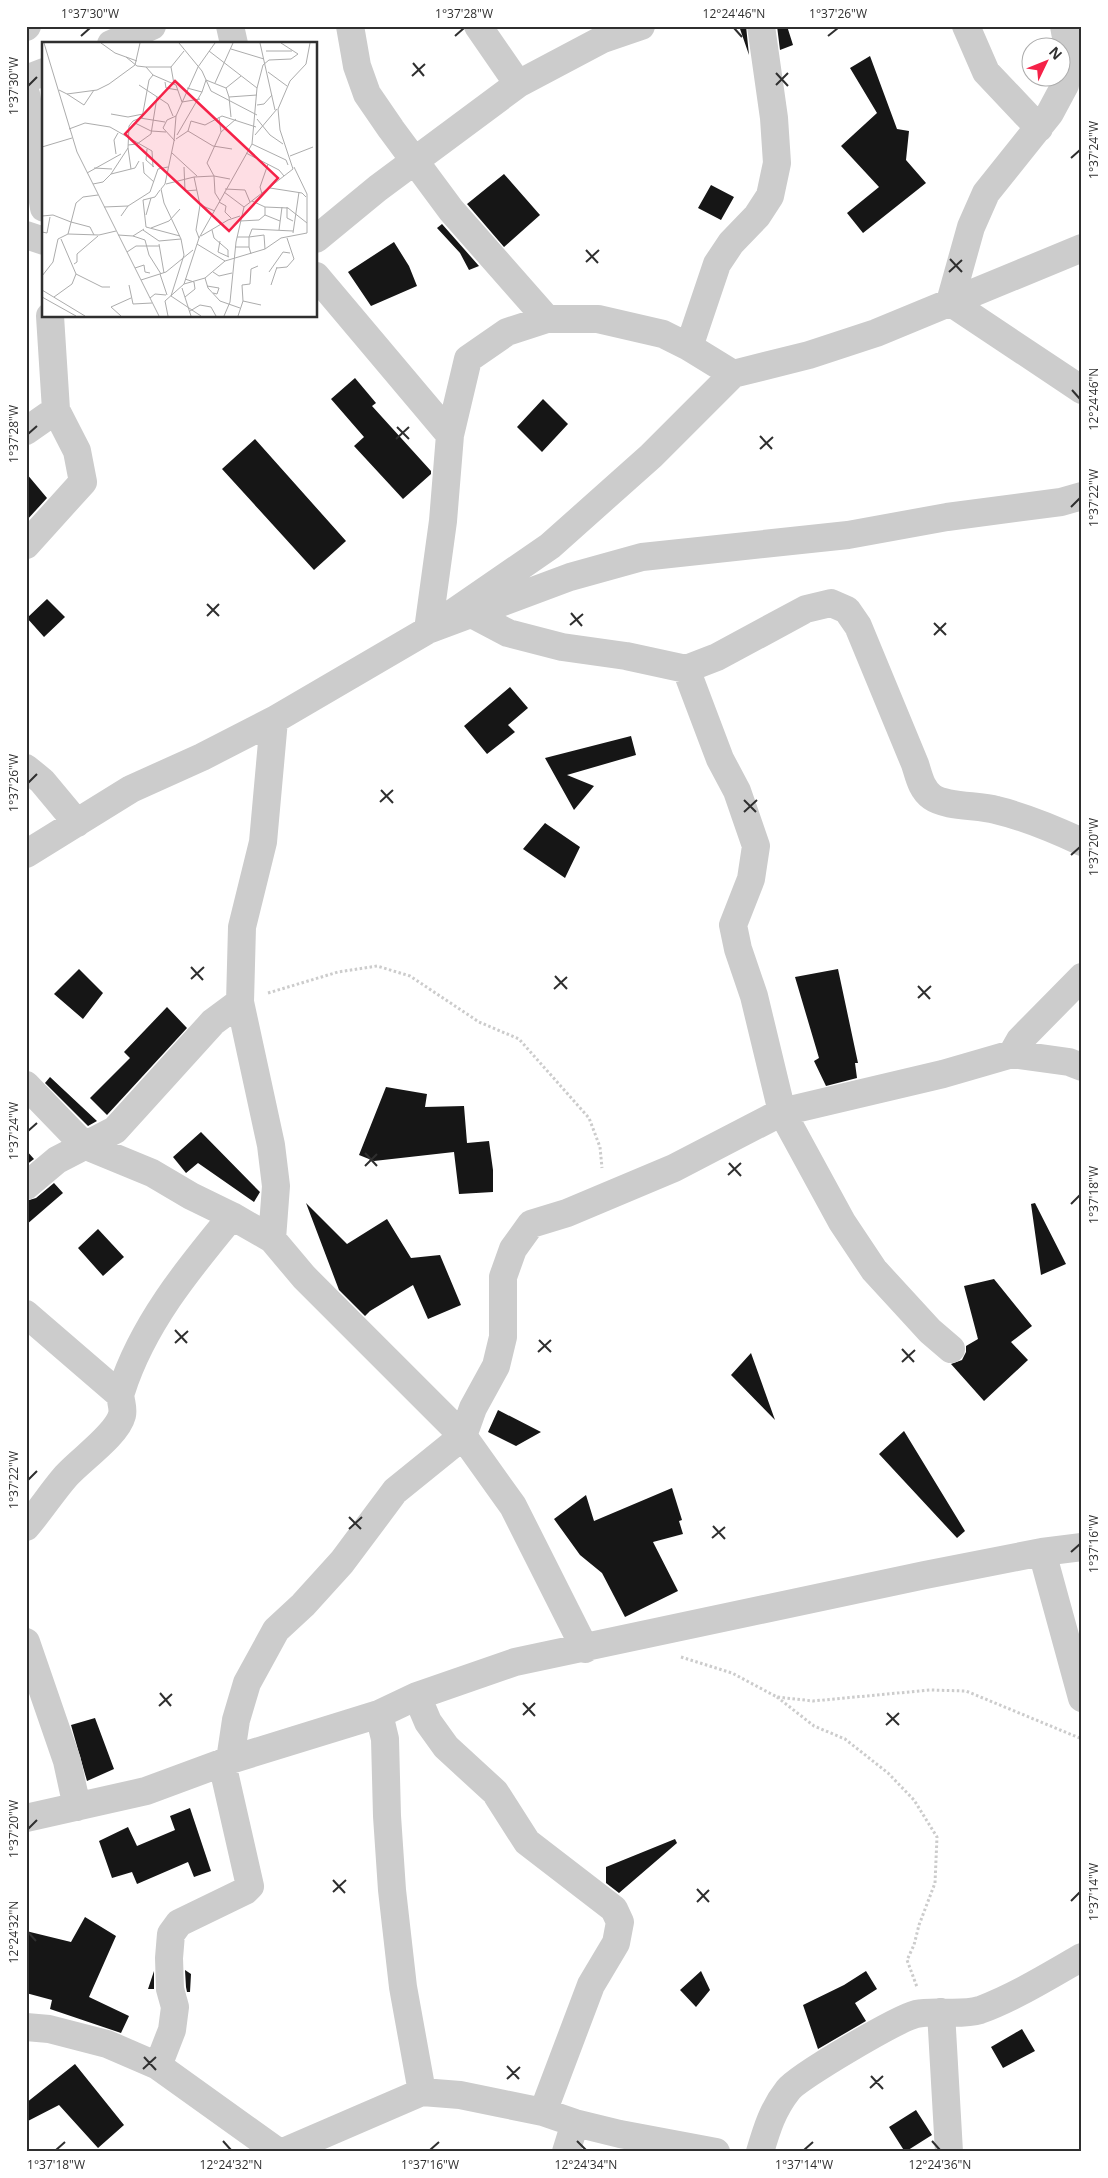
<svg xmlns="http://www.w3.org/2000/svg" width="1108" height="2178" font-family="'Open Sans',sans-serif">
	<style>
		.building { fill: #161616 }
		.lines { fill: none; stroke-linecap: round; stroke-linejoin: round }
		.path { stroke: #ccc; stroke-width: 3; stroke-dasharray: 2.5 2.5; stroke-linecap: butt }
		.minor { stroke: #ccc; stroke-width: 28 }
		.ticks { fill: none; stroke: #2f2f2f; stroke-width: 2 }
		.inset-road { fill: none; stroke: #acacac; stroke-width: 1 }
		.view { fill: #f52248; fill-opacity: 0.15; stroke: #f52248; stroke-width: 2.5 }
		.inset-edge { fill: none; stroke: #2f2f2f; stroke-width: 2.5 }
		.neatline { fill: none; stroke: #2f2f2f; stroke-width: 2 }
		.ticks-label { font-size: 12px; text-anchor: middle; fill: #2f2f2f }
	</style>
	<rect width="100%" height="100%" fill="#fff"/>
	<path class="building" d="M 739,26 L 746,26 L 749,55 Z
		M 777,26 L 787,26 L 793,45 L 780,50 Z
		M 870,56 L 897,129 L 909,131 L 906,160 L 926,183 L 863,233 L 847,213 L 879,187 L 841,146 L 877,113 L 850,68 Z
		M 504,174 L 540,215 L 504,247 L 467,204 Z
		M 711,185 L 734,197 L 721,220 L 698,208 Z
		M 442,224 L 479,266 L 469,270 L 460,253 L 437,228 Z
		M 394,242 L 409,266 L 417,286 L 371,306 L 348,272 Z
		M 355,378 L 376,403 L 372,406 L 431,471 L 431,474 L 403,499 L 354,446 L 364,437 L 331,399 Z
		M 543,399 L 568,424 L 542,452 L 517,427 Z
		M 255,439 L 346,541 L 314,570 L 222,469 Z
		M 26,473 L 47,498 L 26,521 Z
		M 47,599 L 65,617 L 44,637 L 27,618 Z
		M 510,687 L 528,708 L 508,725 L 515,732 L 487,754 L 464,726 Z
		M 631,736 L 636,755 L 567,775 L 594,786 L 574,810 L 545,758 Z
		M 545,823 L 580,847 L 565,878 L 523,849 Z
		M 79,969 L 103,993 L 83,1019 L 54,994 Z
		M 838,969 L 858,1063 L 855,1063 L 857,1078 L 826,1086 L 814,1061 L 819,1058 L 795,977 Z
		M 167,1007 L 187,1028 L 107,1115 L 90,1098 L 130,1058 L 124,1052 Z
		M 50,1077 L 97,1121 L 88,1126 L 45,1083 Z
		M 386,1087 L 427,1094 L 425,1107 L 464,1106 L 467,1143 L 489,1141 L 493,1170 L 493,1192 L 459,1194 L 454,1152 L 374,1161 L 359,1155 Z
		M 201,1132 L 260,1192 L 254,1202 L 198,1163 L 186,1173 L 173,1157 Z
		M 26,1150 L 34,1159 L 26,1165 Z
		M 54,1183 L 63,1193 L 26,1225 L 26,1201 L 36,1198 Z
		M 306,1203 L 347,1244 L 387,1219 L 411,1258 L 440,1255 L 461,1305 L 428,1319 L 413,1285 L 370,1311 L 365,1316 L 339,1290 Z
		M 1035,1203 L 1066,1264 L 1041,1275 L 1031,1204 Z
		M 98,1229 L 124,1257 L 103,1276 L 78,1248 Z
		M 994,1279 L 1032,1326 L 1011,1342 L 1028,1360 L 984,1401 L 951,1364 L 962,1360 L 966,1352 L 966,1346 L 978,1339 L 964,1286 Z
		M 751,1353 L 775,1420 L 731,1375 Z
		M 498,1410 L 541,1432 L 516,1446 L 488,1432 Z
		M 904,1431 L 965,1531 L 957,1538 L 879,1454 Z
		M 672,1488 L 682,1520 L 679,1521 L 683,1534 L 653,1542 L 678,1591 L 625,1617 L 602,1573 L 580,1555 L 554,1519 L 586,1495 L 594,1521 Z
		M 95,1718 L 114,1769 L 87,1781 L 71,1725 Z
		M 190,1808 L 211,1871 L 194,1877 L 188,1862 L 137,1884 L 132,1872 L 112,1878 L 99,1841 L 128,1827 L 137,1846 L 175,1830 L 170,1816 Z
		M 675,1839 L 677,1843 L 619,1893 L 606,1883 L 606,1867 Z
		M 85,1917 L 116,1936 L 89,1997 L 129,2016 L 121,2033 L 50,2009 L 52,2000 L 26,1993 L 26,1931 L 71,1942 Z
		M 185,1970 L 191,1974 L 190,1992 L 187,1992 L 186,1987 Z
		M 154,1971 L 154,1989 L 148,1989 Z
		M 701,1971 L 710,1990 L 696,2007 L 680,1990 Z
		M 866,1971 L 877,1989 L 855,2003 L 866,2021 L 818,2049 L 803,2005 L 844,1985 Z
		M 1022,2029 L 1035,2051 L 1003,2068 L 991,2047 Z
		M 75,2064 L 124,2125 L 98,2148 L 59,2105 L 26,2122 L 26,2103 Z
		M 916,2110 L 932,2135 L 905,2152 L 889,2127 Z"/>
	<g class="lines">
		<path class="path" d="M 268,993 L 338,972 L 377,966 L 410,976 L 479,1022 L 519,1039 L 589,1118 L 600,1147 L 602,1168
			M 681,1657 L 732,1673 L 777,1697 L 813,1701 L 930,1690 L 966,1691 L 1082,1739
			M 777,1697 L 814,1726 L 845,1739 L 888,1773 L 914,1800 L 937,1837 L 935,1883 L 919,1925 L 914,1945 L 907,1960 L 917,1987"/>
		<path class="minor" d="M 230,26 L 234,44
			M 350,26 L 357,66 L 367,94 L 391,129 L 451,210 L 547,319
			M 478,26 L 518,84
			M 966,26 L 986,72 L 1039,128
			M 1064,26 L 1069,54 L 1065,85 L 1050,113 L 986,193 L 971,227 L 950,302 L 1082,390
			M 26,27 L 27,26
			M 111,44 L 152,26
			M 26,79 L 44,72
			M 26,94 L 44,208
			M 26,235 L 44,241
			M 316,239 L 378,188 L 518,84 L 603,39 L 641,26
			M 316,276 L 450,435
			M 689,347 L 717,264 L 731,243 L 757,216 L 770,196 L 777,163 L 774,118 L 761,26
			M 733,374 L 689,347 L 663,334 L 598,319 L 547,319 L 507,332 L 468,359 L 450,435 L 443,521 L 428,630 L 570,577 L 642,557 L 848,535 L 947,517 L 1061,502 L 1082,496
			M 26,431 L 56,410
			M 26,545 L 83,482 L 77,451 L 56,410 L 50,316
			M 472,614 L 508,633 L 562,647 L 626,656 L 686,669 L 717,657 L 806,609 L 831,603 L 847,610 L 858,626 L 915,764 C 919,776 921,789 932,797 C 946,807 979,805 996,810 C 1026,817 1054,829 1082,842
			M 686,669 L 720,759 L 737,791 L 756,846 L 751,879 L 733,925 L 738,949 L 754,996 L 782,1112 L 842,1222 L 874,1270 L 930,1331 L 951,1349
			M 26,768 L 42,781 L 77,823
			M 26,854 L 131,789 L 202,757 L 274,720 L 428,630 L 550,546 L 651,456 L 733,374 L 809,355 L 876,333 L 1082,248
			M 1012,1054 L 1020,1040 L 1082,977
			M 26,1085 L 84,1145 L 152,1173 L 191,1196 L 232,1216
			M 26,1186 L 57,1160 L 115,1130 L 213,1022 L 240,1002
			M 272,1239 L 276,1186 L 271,1145 L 240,1002 L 242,927 L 263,842 L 274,720
			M 26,1314 L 120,1395
			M 26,1527 C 40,1511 52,1492 66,1476 C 80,1460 117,1435 122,1415 C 124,1407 119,1399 121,1392 C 142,1325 188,1269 232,1216 L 272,1239 L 304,1277 L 463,1436 L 513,1506 L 585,1649
			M 1042,1552 L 1082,1698
			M 26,1642 L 67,1761 L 77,1807
			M 417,1696 L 428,1722 L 446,1747 L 495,1792 L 527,1842 L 614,1909 L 620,1922 L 616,1943 L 591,1985 L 543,2112
			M 379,1714 L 385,1739 L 387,1816 L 392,1890 L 403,1987 L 422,2092
			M 230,1760 L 236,1720 L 247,1683 L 276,1630 L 303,1605 L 342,1562 L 395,1491 L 463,1436 L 473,1408 L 496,1366 L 503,1337 L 503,1277 L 513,1249 L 531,1224 L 567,1213 L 674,1168 L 782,1112 L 943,1074 L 1012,1054 L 1069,1062 L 1082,1067
			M 26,1818 L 146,1791 L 230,1760 L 379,1714 L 417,1696 L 515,1662 L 925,1575 L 1042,1552 L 1082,1547
			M 941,2012 L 949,2152
			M 26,2027 L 49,2029 L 107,2044 L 158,2066 L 278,2152
			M 158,2066 L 172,2030 L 175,2007 L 170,1989 L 169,1958 L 171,1934 L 179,1923 L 245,1891 L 250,1886 L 222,1763
			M 283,2152 L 422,2092 L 460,2095 L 499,2103 L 543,2112 L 575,2123 L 620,2134 L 716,2152
			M 566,2152 L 575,2123
			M 760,2152 C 767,2128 773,2109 788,2090 C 799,2076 897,2019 916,2014 C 936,2010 960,2016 980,2010 C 1015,1997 1049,1976 1082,1957"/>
	</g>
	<path class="ticks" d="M 734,28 L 742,37M 81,36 L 90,28M 455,36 L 464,28M 828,36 L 838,28M 413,63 L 424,76M 776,73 L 788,86M 412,76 L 425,64M 776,85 L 788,73M 28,86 L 37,77M 1071,158 L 1080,150M 586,250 L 598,263M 950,259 L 962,272M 586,262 L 599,250M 949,272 L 962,260M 1072,390 L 1080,399M 397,427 L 409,439M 28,434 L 37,426M 760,436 L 772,449M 396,439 L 409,427M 760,449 L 773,437M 1071,507 L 1080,498M 207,604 L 219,616M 571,613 L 582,626M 207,616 L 219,604M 934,623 L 946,635M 570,625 L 583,614M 934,635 L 946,623M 28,783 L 37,774M 381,790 L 393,803M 744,800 L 756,812M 380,802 L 393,790M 744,812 L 757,800M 1071,855 L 1080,847M 191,967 L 203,980M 555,976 L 567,989M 191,979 L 204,967M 918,986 L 930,999M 554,989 L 567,977M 918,998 L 931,986M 28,1131 L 37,1123M 365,1153 L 377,1166M 729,1163 L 741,1176M 365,1166 L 377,1154M 728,1175 L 741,1163M 1071,1204 L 1080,1195M 175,1330 L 187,1343M 539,1340 L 551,1352M 175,1343 L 188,1331M 902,1349 L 914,1362M 538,1352 L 551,1340M 902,1362 L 915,1350M 28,1480 L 37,1471M 349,1517 L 361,1529M 713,1526 L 725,1539M 349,1529 L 362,1517M 712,1538 L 725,1527M 1071,1552 L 1080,1544M 160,1693 L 171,1706M 523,1703 L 535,1716M 159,1706 L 172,1694M 887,1713 L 899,1725M 523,1715 L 535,1703M 886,1725 L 899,1713M 28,1829 L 37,1820M 333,1880 L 345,1893M 697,1889 L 709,1902M 333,1892 L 346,1880M 1071,1901 L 1080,1892M 697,1902 L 709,1890M 28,1932 L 36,1941M 144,2057 L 156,2070M 507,2066 L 519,2079M 143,2069 L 156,2057M 871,2076 L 883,2089M 507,2079 L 520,2067M 870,2088 L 883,2076M 223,2141 L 231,2150M 577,2141 L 586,2150M 932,2141 L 940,2150M 56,2150 L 65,2142M 430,2150 L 439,2142M 804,2150 L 813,2142"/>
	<g transform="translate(42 42)">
		<rect width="275" height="275" fill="#fff"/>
		<path class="inset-road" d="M 2,1 L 35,110 L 117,274M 59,1 L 73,11 L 95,19M 137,1 L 160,29 L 169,49 L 215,73M 218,1 L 233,68M 189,7 L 222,17M 167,9 L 215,46M 224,9 L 250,9M 84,15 L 95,24 L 104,25 L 111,33M 104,25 L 129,25M 226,30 L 245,44M 123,40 L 124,46 L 136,48M 173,41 L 191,1M 132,42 L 129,25 L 142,9M 97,43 L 126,62 L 131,74M 145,46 L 160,50 L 164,38 L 184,46M 17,48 L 25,52 L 55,48 L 67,42 L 93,23 L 98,1M 25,52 L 42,63 L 52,48M 187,55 L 184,46 L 199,34M 215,63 L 222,62 L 230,53M 69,72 L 86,75 L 101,72M 177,75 L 179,90M 189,75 L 187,55 L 215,53M 100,76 L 107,38 L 111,33 L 134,43 L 140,60 L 158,57M 215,77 L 228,93 L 241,102M 93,81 L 109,89 L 124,90M 27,87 L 43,81 L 68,85 L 110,109 L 111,125M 146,89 L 171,104 L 190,107M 135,93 L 160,50M 213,93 L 235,67M 134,97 L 146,89 L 149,79 L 163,83 L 180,74 L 214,85M 133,99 L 121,86 L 125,78 L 134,74M 210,102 L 244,118 L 246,123M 86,103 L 95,102 L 109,92 L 115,55M 0,105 L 30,96M 86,106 L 89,127M 105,107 L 104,118 L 112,125M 130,111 L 155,134M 204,111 L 237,128 L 242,134M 74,112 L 72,98 L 76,91M 248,114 L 271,105M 101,120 L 102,131 L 112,140M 142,125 L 143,149 L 155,148M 52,126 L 70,127M 45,131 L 79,112M 69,132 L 93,126 L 97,119M 51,142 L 61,140 L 69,132 L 86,106 L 87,84 L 91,79 L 98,76 L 123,80M 124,142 L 152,135M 228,146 L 260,151 L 264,155M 183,147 L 203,148 L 208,160M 182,150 L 202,165M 220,152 L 218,145 L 226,122M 101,158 L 104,185M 101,158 L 113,155 L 118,148M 178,159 L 173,151 L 172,134 L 165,121 L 179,90 L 194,77M 210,159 L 223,165 L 246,166 L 265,181M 177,160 L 184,164 L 183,170 L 189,176M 158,163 L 173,169M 62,165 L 86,164M 223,165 L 223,173 L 238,179M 245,165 L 245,176 L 251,179M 104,173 L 109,156M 0,174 L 11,173 L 29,180M 79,174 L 86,164 L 108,150 L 116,127 L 126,125M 198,179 L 217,178 L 223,173M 29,180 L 48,185 L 52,193M 104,185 L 138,194M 109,186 L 127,179 L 138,167M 101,188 L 117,199 L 139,197M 170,188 L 172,196 L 186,208 L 186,215M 237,188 L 240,165M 0,190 L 5,191 L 8,175M 251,191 L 257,150M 26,192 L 34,161 L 41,155 L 56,153M 76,193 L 91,194 L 102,187M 91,194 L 103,198 L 107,213 L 119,232M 159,194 L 186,178 L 198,174M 195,195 L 207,195 L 210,187 L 251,189M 157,196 L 154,188 L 158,163 L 152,135 L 172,134 L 188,137M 19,197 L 34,232 L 60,245 L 68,245M 178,199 L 176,210 L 187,215M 117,202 L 122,231M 155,202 L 183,219 L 223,207 L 239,196 L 265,191 L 265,152 L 252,125M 193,205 L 207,205 L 209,212M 207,205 L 207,195 L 222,193 L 223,207M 85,210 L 94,204 L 117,204M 32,222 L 35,220 L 35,212 L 56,194M 93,226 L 102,223 L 103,230 L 108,231M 235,226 L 245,225 L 252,217 L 245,196M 171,230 L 177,234 L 190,231M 227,230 L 241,210 L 248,211M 118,232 L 125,253M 0,234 L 11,220 L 16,197 L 26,192 L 57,193 L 74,189M 163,236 L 166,246 L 178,259 L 198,266M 143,237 L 152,240 L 153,247 L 143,255M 99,238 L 124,230 L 151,208M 142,242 L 163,236 L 183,219M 87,243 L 91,262 L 110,261M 229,243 L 235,225M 165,244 L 177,246 L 175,252 L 171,251M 140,246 L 149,274M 0,248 L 43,274M 129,254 L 142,213 L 139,197 L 122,161 L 119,147 L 123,142 L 132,99 L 134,74 L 156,25 L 173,1M 129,254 L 159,274M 0,255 L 34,274M 12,255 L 30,242 L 34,232M 108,256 L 113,252 L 124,253M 201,259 L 219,263M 148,269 L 158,263 L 169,265 L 174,274M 79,274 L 69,265 L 89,256M 126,274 L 123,259 L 142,242 L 157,196 L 210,102 L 215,46 L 221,23 L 227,18 L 249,17 L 256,12 L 239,1M 182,274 L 188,260 L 194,200 L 202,165 L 251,127 L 238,88 L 236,67 L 248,39 L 264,22 L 268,1M 196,274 L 201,259 L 200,243 L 208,242 L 209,227 L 216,224"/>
		<path class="view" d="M 133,39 L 236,136 L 187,189 L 83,92 Z"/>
		<rect width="275" height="275" class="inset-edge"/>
	</g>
	<rect width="1108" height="2178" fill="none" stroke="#ffffff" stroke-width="55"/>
	<g transform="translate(1046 62) rotate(47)"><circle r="24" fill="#ffffff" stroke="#acacac"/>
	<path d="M0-4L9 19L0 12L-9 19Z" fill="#f52248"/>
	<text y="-8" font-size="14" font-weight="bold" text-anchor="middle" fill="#2f2f2f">N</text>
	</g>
	<rect x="28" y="28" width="1052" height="2122" class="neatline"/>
	<g class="ticks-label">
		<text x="90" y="18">1°37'30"W</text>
		<text x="464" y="18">1°37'28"W</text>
		<text x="734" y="18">12°24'46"N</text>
		<text x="838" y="18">1°37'26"W</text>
		<text transform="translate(14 86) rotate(-90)" y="4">1°37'30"W</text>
		<text transform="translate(1094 150) rotate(-90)" y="4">1°37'24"W</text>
		<text transform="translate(1094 399) rotate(-90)" y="4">12°24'46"N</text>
		<text transform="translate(14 434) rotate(-90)" y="4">1°37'28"W</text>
		<text transform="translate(1094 498) rotate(-90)" y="4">1°37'22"W</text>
		<text transform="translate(14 783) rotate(-90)" y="4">1°37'26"W</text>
		<text transform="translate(1094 847) rotate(-90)" y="4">1°37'20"W</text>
		<text transform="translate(14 1131) rotate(-90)" y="4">1°37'24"W</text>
		<text transform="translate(1094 1195) rotate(-90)" y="4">1°37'18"W</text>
		<text transform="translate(14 1480) rotate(-90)" y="4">1°37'22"W</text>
		<text transform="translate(1094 1544) rotate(-90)" y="4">1°37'16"W</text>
		<text transform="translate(14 1829) rotate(-90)" y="4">1°37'20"W</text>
		<text transform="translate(1094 1892) rotate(-90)" y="4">1°37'14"W</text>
		<text transform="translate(14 1932) rotate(-90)" y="4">12°24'32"N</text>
		<text x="56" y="2169">1°37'18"W</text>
		<text x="231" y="2169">12°24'32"N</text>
		<text x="430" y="2169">1°37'16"W</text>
		<text x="586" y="2169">12°24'34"N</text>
		<text x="804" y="2169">1°37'14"W</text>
		<text x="940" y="2169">12°24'36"N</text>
	</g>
</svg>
